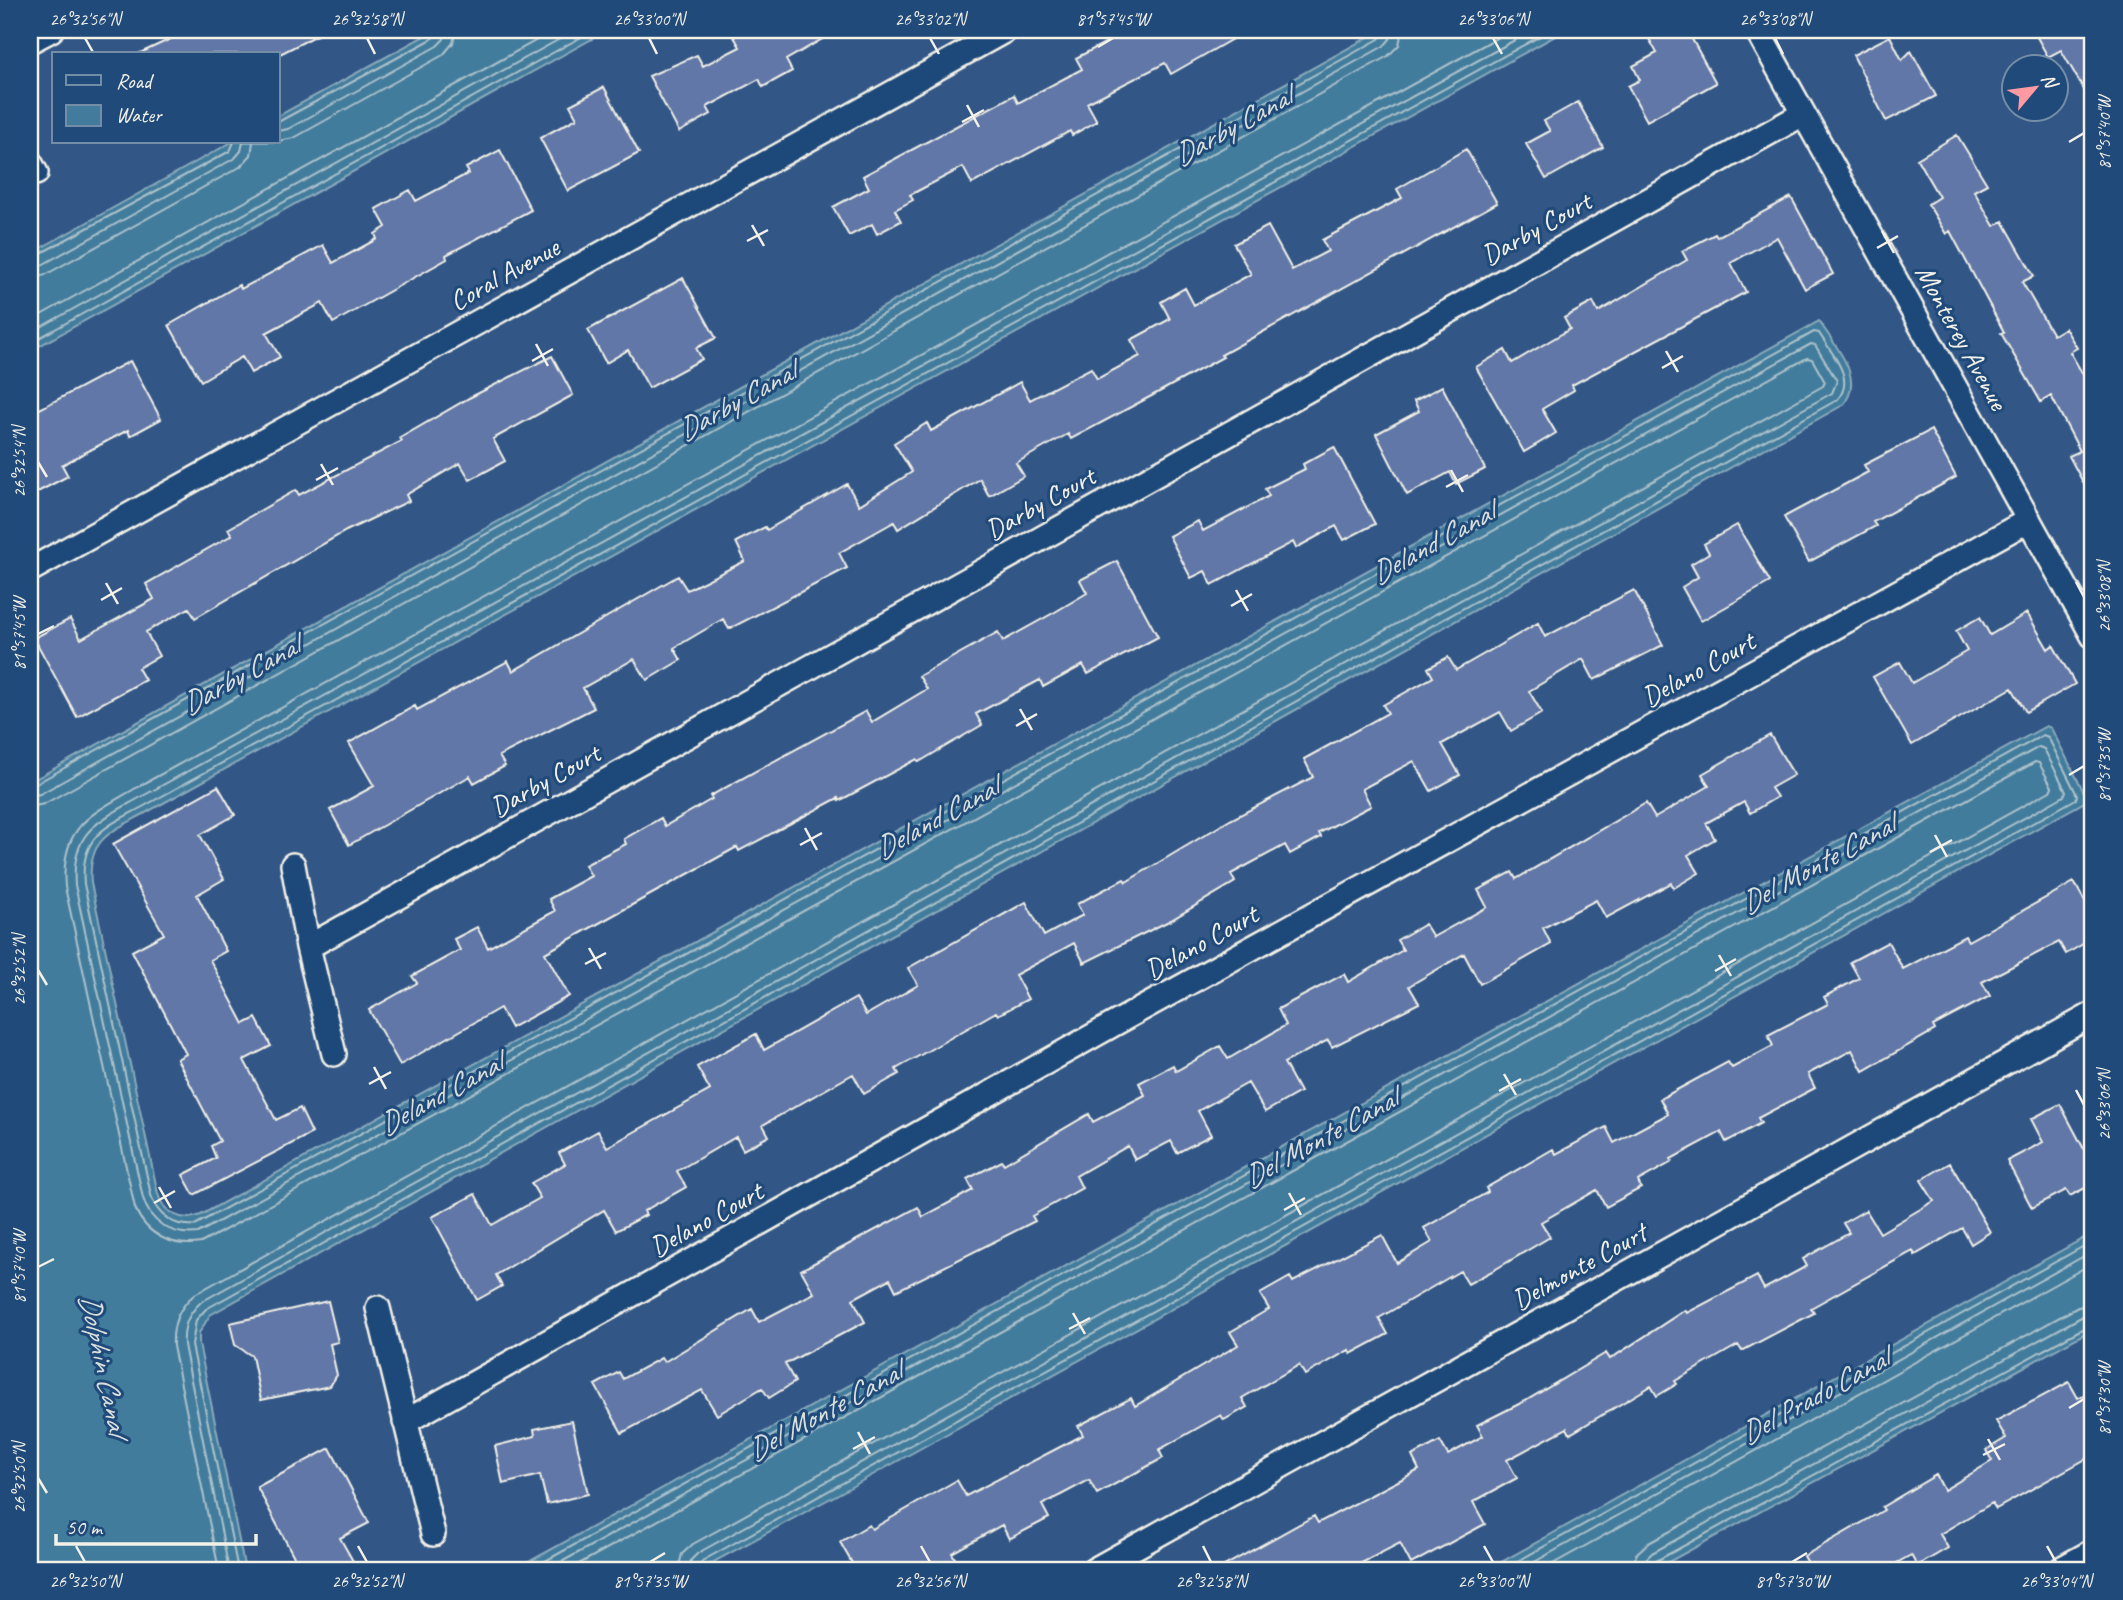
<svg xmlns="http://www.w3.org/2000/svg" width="2123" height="1600" font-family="Caveat,sans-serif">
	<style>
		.water { fill: #437b9d; stroke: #8aaabb; stroke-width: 2 }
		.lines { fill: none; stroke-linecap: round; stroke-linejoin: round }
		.shore { stroke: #adc2ca; stroke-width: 2 }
		.building { fill: #6177a7; stroke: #f4f1e8; stroke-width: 2 }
		.minor-casing { stroke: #f4f1e8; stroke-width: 28 }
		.tertiary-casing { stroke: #f4f1e8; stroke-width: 33 }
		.minor { stroke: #1f4a7a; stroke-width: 23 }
		.tertiary { stroke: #1f4a7a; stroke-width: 28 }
		.ticks { fill: none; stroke: #f4f1e8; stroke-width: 2.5 }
		.labels { text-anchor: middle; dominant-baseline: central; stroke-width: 6; stroke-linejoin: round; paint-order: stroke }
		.street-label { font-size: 28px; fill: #f4f1e8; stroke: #1f4a7a }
		.water-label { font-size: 30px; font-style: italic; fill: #d9dfdd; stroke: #1f4a7a }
		.neatline { fill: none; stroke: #f4f1e8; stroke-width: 2.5 }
		.ticks-label { font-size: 18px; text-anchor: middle; fill: #f4f1e8 }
	</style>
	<rect width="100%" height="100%" fill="#325787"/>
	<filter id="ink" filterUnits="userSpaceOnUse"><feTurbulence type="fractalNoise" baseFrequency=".0143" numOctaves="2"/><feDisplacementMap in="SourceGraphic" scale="14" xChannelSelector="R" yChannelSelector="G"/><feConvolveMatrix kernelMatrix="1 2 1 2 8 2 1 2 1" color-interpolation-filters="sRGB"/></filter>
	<g filter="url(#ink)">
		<path class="water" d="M 435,30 L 608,30 L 30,351 L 30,254 L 232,142 L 278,142 L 278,116 Z
			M 1381,30 L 1566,30 L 149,811 C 114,831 87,836 91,883 L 158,1194 C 163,1213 182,1223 201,1215 L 1819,321 C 1835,346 1866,378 1843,405 L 210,1315 L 199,1333 L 199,1344 L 245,1570 L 30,1570 L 30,782 Z
			M 2046,726 L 2051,728 L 2088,800 L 851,1487 L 699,1570 L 514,1570 Z
			M 2093,1233 L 2093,1329 L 1654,1570 L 1487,1570 Z"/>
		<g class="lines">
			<path class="shore" d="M 278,122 L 432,39 L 436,30
				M 278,131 L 288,129 L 437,46 L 444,39 L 445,30
				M 278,141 L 294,138 L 443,55 L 453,43 L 456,30
				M 30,259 L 230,151 L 234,142
				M 30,268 L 40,266 L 235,158 L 241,151 L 243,142
				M 30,279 L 45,275 L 240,167 L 251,155 L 253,142
				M 30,321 L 555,30
				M 30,333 L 576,30
				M 30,343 L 594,30
				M 30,787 L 1379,39 L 1383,30
				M 30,796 L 40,794 L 1384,46 L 1390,39 L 1392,30
				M 30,807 L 44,804 L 80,784 L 1388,56 L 1399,45 L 1402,30
				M 219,1570 L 173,1346 C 172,1324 178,1308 195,1294 L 1823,386 L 1825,382 L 1812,359 L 1807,358 L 201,1243 C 173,1248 146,1235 135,1208 L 65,887 C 60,826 90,815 136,788 L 1511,30
				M 229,1570 L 184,1345 C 183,1327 187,1315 201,1302 L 1832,393 L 1837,381 L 1815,345 L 1811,344 L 198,1233 C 172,1236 150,1223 143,1198 L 75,885 C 71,830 99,821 141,797 L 1533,30
				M 238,1570 L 192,1345 L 196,1320 L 206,1309 L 1837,400 C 1857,379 1831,353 1819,333 L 1814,332 L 195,1225 C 174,1227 157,1216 151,1195 L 84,884 C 80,833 107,827 146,805 L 1551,30
				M 529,1570 L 2043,735 L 2048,737 L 2077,795 L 2076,799 L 702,1561 L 698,1570
				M 547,1570 L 2039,747 L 2044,749 L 2066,791 L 2064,796 L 698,1553 L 691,1560 L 689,1570
				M 568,1570 L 2035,762 L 2039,763 L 2052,787 L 2050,791 L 693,1544 L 682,1554 L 678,1570
				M 1502,1570 L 2093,1241
				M 1520,1570 L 2093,1251
				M 1542,1570 L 2093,1263
				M 1633,1570 L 1636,1554 L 1647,1544 L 2078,1307 L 2093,1304
				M 1643,1570 L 1645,1560 L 1652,1553 L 2083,1316 L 2093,1314
				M 1652,1570 L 1656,1561 L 2093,1323"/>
		</g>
		<path class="building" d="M 171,30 L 327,30 L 280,54 L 138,54 L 175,37 Z
			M 730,30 L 838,30 L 786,60 L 792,71 L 763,87 L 759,79 L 707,107 L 711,114 L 679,132 L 649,76 L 697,55 L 703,66 L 740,47 Z
			M 1130,30 L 1248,30 L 1171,74 L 1165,63 L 1087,103 L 1097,121 L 1072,135 L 1070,131 L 972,184 L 963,167 L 910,195 L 913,200 L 895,210 L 901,221 L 877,234 L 872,224 L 849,236 L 833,207 L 869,188 L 863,176 L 1014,95 L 1018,103 L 1082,69 L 1076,58 Z
			M 1662,30 L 1687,30 L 1716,83 L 1647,121 L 1628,86 L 1640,80 L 1633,66 L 1657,53 L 1648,37 Z
			M 2033,30 L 2093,30 L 2093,105 L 2061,50 L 2048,57 Z
			M 1890,36 L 1902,60 L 1911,51 L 1936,96 L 1886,121 L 1853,55 Z
			M 604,87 L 639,153 L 568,191 L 540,138 L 577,118 L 570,105 Z
			M 1578,102 L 1603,147 L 1546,179 L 1526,144 L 1550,131 L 1544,121 Z
			M 1957,135 L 1987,184 L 1974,191 L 1994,226 L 2003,221 L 2034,276 L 2022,282 L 2053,335 L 2065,328 L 2077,348 L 2070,352 L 2093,392 L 2093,501 L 2069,456 L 2080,451 L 2051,396 L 2041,402 L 2001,333 L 2004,332 L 1950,231 L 1946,234 L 1928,204 L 1939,197 L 1917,159 Z
			M 1466,149 L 1497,203 L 1221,355 L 1223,357 L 1159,392 L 1071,439 L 1068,434 L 1016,463 L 1024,476 L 989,496 L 980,479 L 898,529 L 894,522 L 839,553 L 847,568 L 729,629 L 723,619 L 674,648 L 681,660 L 647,680 L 634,659 L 583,688 L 594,708 L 499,756 L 505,766 L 474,783 L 470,776 L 349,845 L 330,810 L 374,786 L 349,743 L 415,706 L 417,710 L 508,661 L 513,671 L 678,576 L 687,590 L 745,561 L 736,542 L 765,527 L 767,530 L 847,484 L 859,505 L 912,472 L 894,443 L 927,423 L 931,431 L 1020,382 L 1030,400 L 1091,368 L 1097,379 L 1140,356 L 1131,340 L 1170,319 L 1161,302 L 1185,288 L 1194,305 L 1251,274 L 1234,244 L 1268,226 L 1292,270 L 1328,251 L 1322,240 L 1402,198 L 1397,189 Z
			M 500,150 L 531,210 L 446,255 L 447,259 L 333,323 L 322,303 L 266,333 L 280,357 L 251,373 L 242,357 L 201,381 L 169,325 L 239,285 L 241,289 L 323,245 L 333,263 L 377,239 L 375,234 L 386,227 L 376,209 L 410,190 L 416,201 L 469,173 L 466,168 Z
			M 1791,197 L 1833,274 L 1805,289 L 1777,237 L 1731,263 L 1746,292 L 1572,385 L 1574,390 L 1542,409 L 1556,433 L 1524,452 L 1476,367 L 1505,350 L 1512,363 L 1570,329 L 1564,318 L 1593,302 L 1598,312 L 1687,260 L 1682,251 L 1715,234 L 1717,237 Z
			M 683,278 L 716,338 L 696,348 L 702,359 L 649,388 L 628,350 L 606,363 L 588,330 Z
			M 552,356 L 573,395 L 493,439 L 505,461 L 470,480 L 460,463 L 406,495 L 409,501 L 346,531 L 195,618 L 189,608 L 146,632 L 159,656 L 138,668 L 145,680 L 77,717 L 34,638 L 70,619 L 81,639 L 154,599 L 146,584 L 232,535 L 228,529 L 296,490 L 299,495 L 402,441 L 400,438 L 469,398 Z
			M 130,361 L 161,419 L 130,436 L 128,430 L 62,465 L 68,476 L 30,496 L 30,414 Z
			M 1442,386 L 1485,469 L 1456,484 L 1450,472 L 1407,495 L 1376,434 L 1419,411 L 1414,401 Z
			M 1931,430 L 1956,477 L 1873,522 L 1876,526 L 1809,562 L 1784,517 L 1868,472 L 1864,465 Z
			M 1334,447 L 1375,524 L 1344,540 L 1336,526 L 1296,548 L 1293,542 L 1212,585 L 1205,571 L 1191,578 L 1169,536 L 1198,521 L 1203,531 L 1269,496 L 1265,489 L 1305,469 L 1303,464 Z
			M 1737,525 L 1770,582 L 1701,621 L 1682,587 L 1698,577 L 1691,564 L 1709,553 L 1704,544 Z
			M 1117,561 L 1158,637 L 1088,674 L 1083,665 L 1043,687 L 1040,680 L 976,714 L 982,725 L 919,762 L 917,759 L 839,801 L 838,798 L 739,851 L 737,847 L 545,953 L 569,996 L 511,1028 L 500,1008 L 400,1065 L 369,1010 L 417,983 L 412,976 L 460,950 L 454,939 L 477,927 L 488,948 L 555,911 L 549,899 L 591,876 L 585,865 L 626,844 L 624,839 L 661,818 L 665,826 L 712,799 L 710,796 L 866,711 L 872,722 L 927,689 L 919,676 L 998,632 L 1003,641 L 1055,612 L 1087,593 L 1080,580 Z
			M 1634,590 L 1663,645 L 1594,680 L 1583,659 L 1529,691 L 1542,713 L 1511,731 L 1500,712 L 1442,744 L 1460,775 L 1431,791 L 1414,761 L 1362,789 L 1371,806 L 1319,833 L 1321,837 L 1290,854 L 1285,845 L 1231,874 L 1235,882 L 1171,920 L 1084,963 L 1074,943 L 1015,975 L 1028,999 L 998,1015 L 996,1012 L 896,1069 L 899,1074 L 864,1094 L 853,1074 L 763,1125 L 769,1136 L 743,1150 L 736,1137 L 677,1171 L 686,1187 L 644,1211 L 646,1215 L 616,1231 L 604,1210 L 496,1275 L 502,1286 L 477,1300 L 432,1217 L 475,1194 L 492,1225 L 540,1198 L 531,1183 L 565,1164 L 559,1153 L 598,1131 L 607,1147 L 710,1090 L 697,1067 L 756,1034 L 764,1050 L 856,998 L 866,1015 L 918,985 L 908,968 L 1026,902 L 1044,936 L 1083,915 L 1077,904 L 1124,879 L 1126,882 L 1230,820 L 1313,777 L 1304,759 L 1388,713 L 1383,705 L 1433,677 L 1428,668 L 1448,657 L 1456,670 L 1538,623 L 1545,637 Z
			M 2027,613 L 2048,649 L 2053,645 L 2075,684 L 2026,712 L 2012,688 L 1912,745 L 1873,677 L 1900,662 L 1912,683 L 1967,651 L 1956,631 L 1980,617 L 1990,635 Z
			M 1770,735 L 1794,775 L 1771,788 L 1777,797 L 1750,813 L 1744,802 L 1706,823 L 1715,839 L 1688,855 L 1699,873 L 1674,888 L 1671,883 L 1606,918 L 1596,900 L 1543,928 L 1551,944 L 1480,984 L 1464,954 L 1409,986 L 1419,1003 L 1332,1047 L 1328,1040 L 1284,1063 L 1300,1092 L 1265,1112 L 1248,1083 L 1198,1111 L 1211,1135 L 1177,1153 L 1171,1141 L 1135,1160 L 1128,1146 L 1076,1176 L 1082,1188 L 1032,1216 L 1035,1221 L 896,1291 L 890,1279 L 853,1299 L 865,1322 L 785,1364 L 795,1382 L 769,1398 L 762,1388 L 717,1415 L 702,1390 L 622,1433 L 595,1385 L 619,1372 L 623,1379 L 661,1358 L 664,1362 L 752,1309 L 759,1322 L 814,1293 L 801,1270 L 918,1207 L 923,1217 L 973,1190 L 967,1179 L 1002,1161 L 1004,1164 L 1089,1114 L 1093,1122 L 1145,1095 L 1139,1083 L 1173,1065 L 1176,1071 L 1220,1046 L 1228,1059 L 1286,1025 L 1278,1009 L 1344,974 L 1348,982 L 1403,950 L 1397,940 L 1425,924 L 1433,937 L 1487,907 L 1478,890 L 1512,872 L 1516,879 L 1646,803 L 1655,818 L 1709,786 L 1702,774 Z
			M 218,786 L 235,815 L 200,835 L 224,879 L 197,895 L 226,951 L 210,960 L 244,1024 L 256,1018 L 271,1046 L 244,1060 L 276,1120 L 300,1108 L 312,1133 L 194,1195 L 183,1175 L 216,1158 L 211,1146 L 220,1141 L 177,1059 L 186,1054 L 132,951 L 164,934 L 113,844 Z
			M 2074,882 L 2093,916 L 2093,938 L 2066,954 L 2059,942 L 1982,982 L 1990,996 L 1933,1026 L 1935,1030 L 1863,1071 L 1852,1050 L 1808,1074 L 1815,1088 L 1758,1118 L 1761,1123 L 1726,1142 L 1721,1132 L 1671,1159 L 1672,1162 L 1638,1181 L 1641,1188 L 1606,1207 L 1597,1190 L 1541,1222 L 1550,1237 L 1496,1269 L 1468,1284 L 1460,1271 L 1379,1318 L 1388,1334 L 1351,1354 L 1349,1350 L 1305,1375 L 1299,1365 L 1242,1398 L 1247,1407 L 1224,1420 L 1221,1415 L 1159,1450 L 1163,1458 L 1097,1494 L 1089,1480 L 1042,1505 L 1049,1518 L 1009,1539 L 1002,1525 L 952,1553 L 961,1570 L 856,1570 L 840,1542 L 869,1525 L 872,1529 L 957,1480 L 966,1496 L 1083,1435 L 1078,1426 L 1131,1398 L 1135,1406 L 1238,1345 L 1230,1332 L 1269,1309 L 1260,1294 L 1290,1277 L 1293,1282 L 1382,1235 L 1397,1263 L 1432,1242 L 1424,1228 L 1488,1192 L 1486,1188 L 1553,1149 L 1556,1154 L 1606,1127 L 1614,1143 L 1668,1114 L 1660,1099 L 1728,1062 L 1732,1068 L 1773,1046 L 1768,1035 L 1828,1004 L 1824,997 L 1859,978 L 1850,962 L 1888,942 L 1903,969 L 1965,936 L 1968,941 Z
			M 2060,1104 L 2093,1166 L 2093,1184 L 2070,1196 L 2066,1190 L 2032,1208 L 2007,1161 L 2043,1142 L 2031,1119 Z
			M 1950,1163 L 1990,1232 L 1971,1244 L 1962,1228 L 1915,1255 L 1913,1251 L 1811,1308 L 1814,1313 L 1742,1351 L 1738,1345 L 1675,1381 L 1677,1384 L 1657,1396 L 1651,1386 L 1570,1434 L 1567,1428 L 1507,1460 L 1517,1478 L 1473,1502 L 1485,1524 L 1411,1564 L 1400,1543 L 1348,1570 L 1217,1570 L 1314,1516 L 1318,1523 L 1419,1470 L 1412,1456 L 1440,1441 L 1448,1455 L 1483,1436 L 1477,1425 L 1527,1400 L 1606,1353 L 1610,1359 L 1685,1310 L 1687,1313 L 1757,1276 L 1764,1289 L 1807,1266 L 1803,1259 L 1849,1233 L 1843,1223 L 1866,1210 L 1880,1233 L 1934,1201 L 1921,1180 Z
			M 328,1301 L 338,1342 L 330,1344 L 337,1375 L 330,1386 L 261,1400 L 252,1356 L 235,1345 L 230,1323 Z
			M 2069,1382 L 2078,1398 L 2093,1390 L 2093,1455 L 1996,1509 L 1992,1503 L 1940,1534 L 1948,1548 L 1917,1566 L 1911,1555 L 1884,1570 L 1812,1570 L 1804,1556 L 1884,1510 L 1882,1507 L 1936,1475 L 1944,1490 L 1992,1461 L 1986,1450 L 2006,1438 L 1996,1421 Z
			M 572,1421 L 588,1494 L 547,1504 L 540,1475 L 503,1484 L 495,1446 L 535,1436 L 534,1429 Z
			M 330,1448 L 369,1523 L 340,1538 L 358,1570 L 301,1570 L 257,1487 Z"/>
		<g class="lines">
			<g class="minor-casing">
				<path id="minor" d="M 1757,30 L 2093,636
					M 30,41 L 51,30
					M 30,162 L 36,173
					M 30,570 L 1006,30
					M 293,865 L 308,947 L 334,1054
					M 308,947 L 1803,114
					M 378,1308 L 433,1534
					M 405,1422 L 1114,1024 L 2029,520
					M 1094,1570 L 2093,1014"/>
			</g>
			<g class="tertiary-casing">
				<path id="tertiary" d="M 2064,1570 L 2093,1554"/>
			</g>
			<use href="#minor" class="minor"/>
			<use href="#tertiary" class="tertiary"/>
		</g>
	</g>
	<path class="ticks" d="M 85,38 L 94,54M 367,38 L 375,54M 649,38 L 657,54M 930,38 L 939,54M 1493,38 L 1502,54M 1775,38 L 1783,54M 1098,47 L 1113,38M 967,105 L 979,127M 962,122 L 984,110M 2069,142 L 2084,133M 752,225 L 764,246M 1882,231 L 1894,253M 747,241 L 768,230M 1877,248 L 1898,236M 536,344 L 548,366M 1666,351 L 1678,372M 532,361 L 553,349M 1662,368 L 1683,356M 38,462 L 47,477M 321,464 L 333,485M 1451,470 L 1463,492M 316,480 L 338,468M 1446,487 L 1468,475M 2076,582 L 2084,597M 106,583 L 118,604M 1236,590 L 1248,611M 101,600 L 122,588M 1231,606 L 1252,594M 38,634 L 54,626M 1020,709 L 1032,730M 1016,726 L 1037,714M 2069,775 L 2084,766M 805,828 L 817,850M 1935,835 L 1947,857M 800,845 L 822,833M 1930,852 L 1952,840M 589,948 L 601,969M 1719,955 L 1731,976M 585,964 L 606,953M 38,970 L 47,985M 1715,971 L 1736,959M 374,1067 L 386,1089M 1504,1074 L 1516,1095M 369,1084 L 391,1072M 2076,1090 L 2084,1105M 1499,1091 L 1521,1079M 159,1187 L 171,1208M 1289,1193 L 1301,1215M 154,1203 L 175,1191M 1284,1210 L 1305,1198M 38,1267 L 54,1259M 1073,1313 L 1085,1334M 1069,1329 L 1090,1318M 2069,1408 L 2084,1399M 858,1432 L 870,1454M 1988,1439 L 2000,1460M 853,1449 L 875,1437M 1983,1455 L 2005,1444M 38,1478 L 47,1493M 76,1546 L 85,1562M 358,1546 L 367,1562M 921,1546 L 930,1562M 1203,1546 L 1211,1562M 1484,1546 L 1493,1562M 2047,1546 L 2056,1562M 650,1562 L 665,1553M 1792,1562 L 1807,1553"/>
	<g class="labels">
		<g class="street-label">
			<text transform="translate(1536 228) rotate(-29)">Darby Court</text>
			<text transform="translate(504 274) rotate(-29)">Coral Avenue</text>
			<text transform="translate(1962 337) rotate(61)">Monterey Avenue</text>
			<text transform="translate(1040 503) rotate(-29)">Darby Court</text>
			<text transform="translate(1698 669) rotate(-29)">Delano Court</text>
			<text transform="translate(545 780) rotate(-29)">Darby Court</text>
			<text transform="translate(1201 942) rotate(-29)">Delano Court</text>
			<text transform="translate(706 1219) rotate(-29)">Delano Court</text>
			<text transform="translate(1579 1266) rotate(-29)">Delmonte Court</text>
		</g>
		<g class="water-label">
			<text transform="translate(1232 126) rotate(-29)">Darby Canal</text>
			<text transform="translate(736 401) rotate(-29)">Darby Canal</text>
			<text transform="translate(1432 543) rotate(-29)">Deland Canal</text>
			<text transform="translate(240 675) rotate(-29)">Darby Canal</text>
			<text transform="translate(936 818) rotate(-29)">Deland Canal</text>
			<text transform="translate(1817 864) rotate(-29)">Del Monte Canal</text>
			<text transform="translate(440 1094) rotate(-29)">Deland Canal</text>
			<text transform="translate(1320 1138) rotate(-29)">Del Monte Canal</text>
			<text transform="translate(104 1364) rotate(78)">Dolphin Canal</text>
			<text transform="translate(1814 1396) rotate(-29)">Del Prado Canal</text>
			<text transform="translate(824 1411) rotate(-29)">Del Monte Canal</text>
		</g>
	</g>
	<rect width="2123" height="1600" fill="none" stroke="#1f4a7a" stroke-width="77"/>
	<rect x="52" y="52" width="228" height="91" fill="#1f4a7a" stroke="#748da6" stroke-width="2"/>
	<rect x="66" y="75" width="35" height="10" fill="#1f4a7a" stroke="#748da6" stroke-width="2"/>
	<text x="116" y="88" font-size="21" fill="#f4f1e8">Road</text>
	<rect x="66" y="105" width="35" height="21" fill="#437b9d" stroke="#748da6" stroke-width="2"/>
	<text x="116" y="122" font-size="21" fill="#f4f1e8">Water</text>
	<g transform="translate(2035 88) rotate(61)"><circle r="33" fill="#1f4a7a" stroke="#748da6" stroke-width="2"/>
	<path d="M0-5L12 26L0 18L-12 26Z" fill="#ff9aa2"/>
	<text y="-10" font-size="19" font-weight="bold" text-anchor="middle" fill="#f4f1e8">N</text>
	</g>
	<path d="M56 1534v10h200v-10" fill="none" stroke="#f4f1e8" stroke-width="3.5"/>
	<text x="66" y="1534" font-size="21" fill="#f4f1e8" stroke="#1f4a7a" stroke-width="5" paint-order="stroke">50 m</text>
	<rect x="38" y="38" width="2046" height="1524" class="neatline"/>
	<g class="ticks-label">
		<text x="85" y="25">26°32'56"N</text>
		<text x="367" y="25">26°32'58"N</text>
		<text x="649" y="25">26°33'00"N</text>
		<text x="930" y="25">26°33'02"N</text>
		<text x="1113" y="25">81°57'45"W</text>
		<text x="1493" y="25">26°33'06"N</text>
		<text x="1775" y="25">26°33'08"N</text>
		<text transform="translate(2104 133) rotate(-90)" y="6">81°57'40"W</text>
		<text transform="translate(19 462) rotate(-90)" y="6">26°32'54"N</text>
		<text transform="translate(2104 597) rotate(-90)" y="6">26°33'08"N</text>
		<text transform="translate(19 634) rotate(-90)" y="6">81°57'45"W</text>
		<text transform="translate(2104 766) rotate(-90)" y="6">81°57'35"W</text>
		<text transform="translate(19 970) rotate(-90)" y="6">26°32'52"N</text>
		<text transform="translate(2104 1105) rotate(-90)" y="6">26°33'06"N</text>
		<text transform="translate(19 1267) rotate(-90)" y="6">81°57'40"W</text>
		<text transform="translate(2104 1399) rotate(-90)" y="6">81°57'30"W</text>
		<text transform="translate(19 1478) rotate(-90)" y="6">26°32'50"N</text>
		<text x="85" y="1587">26°32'50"N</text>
		<text x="367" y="1587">26°32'52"N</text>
		<text x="650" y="1587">81°57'35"W</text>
		<text x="930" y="1587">26°32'56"N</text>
		<text x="1211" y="1587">26°32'58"N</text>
		<text x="1493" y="1587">26°33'00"N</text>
		<text x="1792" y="1587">81°57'30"W</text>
		<text x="2056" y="1587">26°33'04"N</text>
	</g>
</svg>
